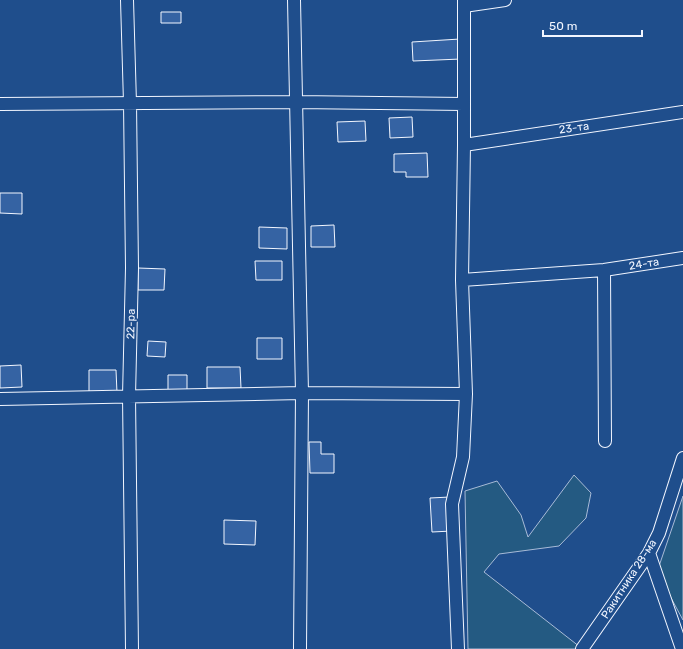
<svg xmlns="http://www.w3.org/2000/svg" width="683" height="649" font-family="Rubik,sans-serif">
	<style>
		.green { fill: #245a82; stroke: #a8bbd7 }
		.building { fill: #3563a3; stroke: #f2f6ff }
		.lines { fill: none; stroke-linecap: round; stroke-linejoin: round }
		.minor-casing { stroke: #f2f6ff; stroke-width: 14 }
		.minor { stroke: #1f4e8c; stroke-width: 12 }
		.labels { text-anchor: middle; dominant-baseline: central; stroke-width: 3; stroke-linejoin: round; paint-order: stroke }
		.street-label { font-size: 11px; fill: #f2f6ff; stroke: #1f4e8c }
	</style>
	<rect width="100%" height="100%" fill="#1f4e8c"/>
	<path class="green" d="M 574,475 L 591,493 L 586,518 L 559,546 L 499,554 L 484,572 L 580,647 L 579,649 L 468,649 L 465,491 L 497,481 L 521,515 L 528,537 Z
		M 683,496 L 683,620 L 657,572 Z"/>
	<path class="building" d="M 161,12 L 181,12 L 181,23 L 161,23 Z
		M 460,39 L 461,59 L 413,61 L 412,42 Z
		M 412,117 L 413,137 L 390,138 L 389,118 Z
		M 365,121 L 366,141 L 338,142 L 337,122 Z
		M 427,153 L 428,177 L 406,177 L 406,172 L 394,172 L 394,154 Z
		M 0,193 L 22,193 L 22,214 L 0,213 Z
		M 334,225 L 335,247 L 311,247 L 311,226 Z
		M 259,227 L 287,228 L 287,249 L 259,248 Z
		M 255,261 L 282,261 L 282,280 L 256,280 Z
		M 138,268 L 165,269 L 164,290 L 138,290 Z
		M 257,338 L 282,338 L 282,359 L 257,359 Z
		M 148,341 L 166,342 L 165,357 L 147,356 Z
		M 21,365 L 22,387 L 0,388 L 0,366 Z
		M 207,367 L 240,367 L 241,388 L 207,388 Z
		M 89,370 L 116,370 L 117,393 L 89,394 Z
		M 168,375 L 187,375 L 187,390 L 168,390 Z
		M 309,442 L 321,442 L 321,454 L 334,454 L 334,473 L 310,473 Z
		M 450,497 L 452,531 L 432,532 L 430,498 Z
		M 224,520 L 256,521 L 255,545 L 224,544 Z"/>
	<g class="lines">
		<g class="minor-casing">
			<path id="minor" d="M 127,0 L 130,103 L 132,268 L 129,396 L 132,649
				M 294,0 L 302,393 L 300,649
				M 464,6 L 505,0
				M 0,104 L 296,102 L 464,104
				M 464,145 L 683,112
				M 604,270 L 605,441
				M 462,280 L 604,270 L 683,258
				M 0,399 L 302,393 L 466,394
				M 649,553 L 682,649
				M 458,649 L 452,504 L 463,457 L 466,394 L 462,280 L 464,145 L 464,0
				M 582,649 L 649,553 L 659,533 L 683,458"/>
		</g>
		<use href="#minor" class="minor"/>
	</g>
	<g class="labels">
		<g class="street-label">
			<text transform="translate(574 128) rotate(-8)">23-та</text>
			<text transform="translate(644 264) rotate(-9)">24-та</text>
			<text transform="translate(131 324) rotate(-89)">22-ра</text>
			<text transform="translate(629 579) rotate(-57)">Ракитника 28-ма</text>
		</g>
	</g>
	<path d="M543 30v6h99v-6" fill="none" stroke="#f2f6ff" stroke-width="2"/>
	<text x="549" y="30" font-size="12" fill="#f2f6ff" stroke="#1f4e8c" stroke-width="3" paint-order="stroke">50 m</text>
</svg>
